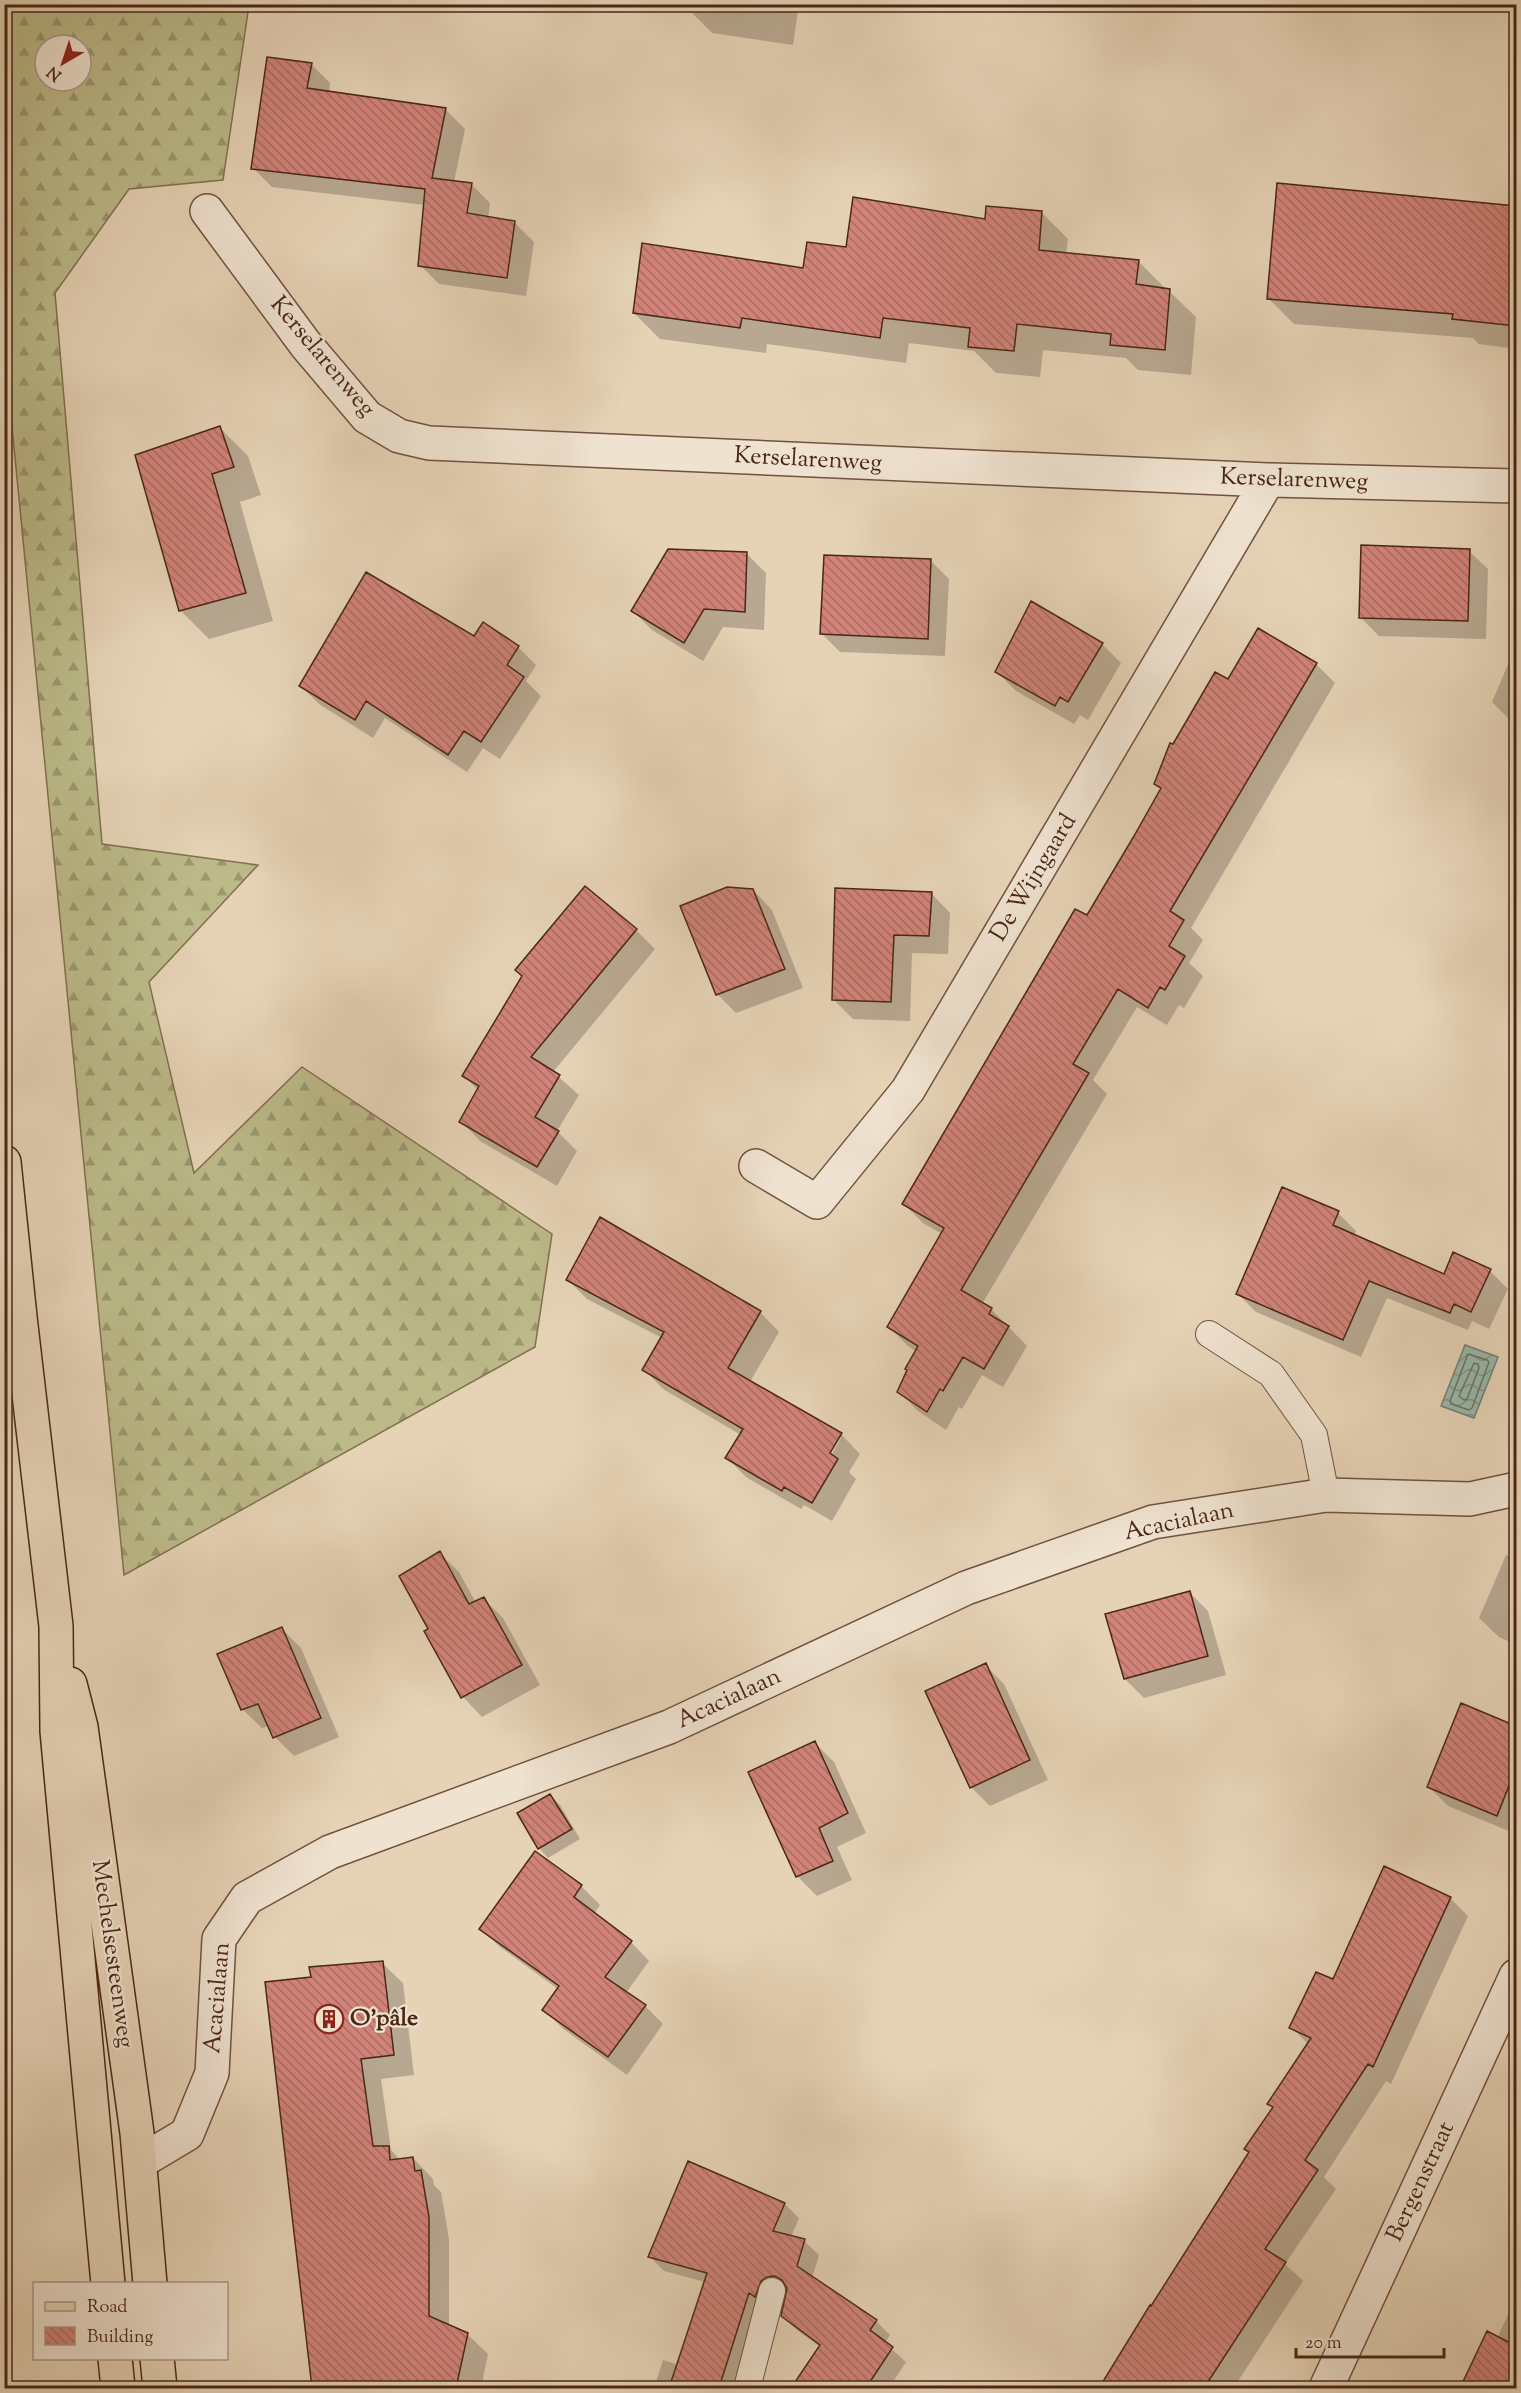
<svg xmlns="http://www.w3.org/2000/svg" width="1521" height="2393" font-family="'Sorts Mill Goudy',serif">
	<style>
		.forest { fill: url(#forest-firs); stroke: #837050; stroke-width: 1.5; fill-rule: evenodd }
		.water { fill: url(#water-waves); stroke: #787e6f; stroke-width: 1.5 }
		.shadow { fill: #0003; fill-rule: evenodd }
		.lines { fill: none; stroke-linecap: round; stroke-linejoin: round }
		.shore { stroke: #707060; stroke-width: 1.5 }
		.building { fill: url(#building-back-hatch); stroke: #4a2716; stroke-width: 1.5 }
		.lane-casing { stroke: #71523e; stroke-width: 28 }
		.street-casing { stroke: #71523e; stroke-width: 36 }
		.primary-casing { stroke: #4a2716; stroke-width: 36 }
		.lane { stroke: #efe2d0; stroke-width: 26 }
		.street { stroke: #efe2d0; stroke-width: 33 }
		.primary { stroke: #e6d3b6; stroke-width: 33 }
		.labels { text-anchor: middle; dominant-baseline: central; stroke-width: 4.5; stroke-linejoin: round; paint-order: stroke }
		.street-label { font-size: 24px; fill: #4a2716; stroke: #efe2d0 }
		.poi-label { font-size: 24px; font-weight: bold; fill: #4a2716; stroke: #efe2d0; text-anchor: start }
	</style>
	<defs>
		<pattern id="forest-firs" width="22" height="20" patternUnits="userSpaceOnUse" patternTransform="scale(1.5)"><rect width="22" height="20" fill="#bcba89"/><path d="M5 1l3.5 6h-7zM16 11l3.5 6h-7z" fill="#9b976f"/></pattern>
		<pattern id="water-waves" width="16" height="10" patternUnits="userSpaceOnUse" patternTransform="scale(1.5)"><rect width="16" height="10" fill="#97b8ab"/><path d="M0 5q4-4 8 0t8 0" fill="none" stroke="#7d968a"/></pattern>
		<pattern id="building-back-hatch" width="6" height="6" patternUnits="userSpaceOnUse" patternTransform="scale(1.5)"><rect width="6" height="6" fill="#d18379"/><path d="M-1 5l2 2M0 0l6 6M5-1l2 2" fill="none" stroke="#ac6b62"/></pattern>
	</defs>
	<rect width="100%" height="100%" fill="#e6d3b6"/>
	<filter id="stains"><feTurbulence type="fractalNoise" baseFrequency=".00333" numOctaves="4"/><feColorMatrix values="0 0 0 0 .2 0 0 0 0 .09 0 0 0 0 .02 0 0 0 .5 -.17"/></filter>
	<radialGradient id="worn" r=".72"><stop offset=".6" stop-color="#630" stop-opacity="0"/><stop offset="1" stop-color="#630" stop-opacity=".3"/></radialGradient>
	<path class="forest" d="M 4,5 L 249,5 L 223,180 L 129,189 L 55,293 L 102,844 L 258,865 L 149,982 L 194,1173 L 302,1067 L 552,1234 L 535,1347 L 124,1575 L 5,355 ZM 45,45 L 81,45 L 81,81 L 45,81 Z"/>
	<path class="water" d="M 1465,1345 L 1498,1357 L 1474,1418 L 1441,1406 Z"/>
	<path class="shadow" d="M 694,4 L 799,4 L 793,45 L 712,33 L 693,14 Z
		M 311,64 L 330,83 L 329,92 L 446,110 L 465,129 L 454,182 L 471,184 L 490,203 L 488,218 L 514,222 L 534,242 L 526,296 L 439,284 L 420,265 L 425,205 L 272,187 L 253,168 Z
		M 1278,184 L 1516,207 L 1516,349 L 1479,344 L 1473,338 L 1294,324 L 1269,299 Z
		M 1042,213 L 1068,239 L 1066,254 L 1138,261 L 1164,287 L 1164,290 L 1169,291 L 1196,317 L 1191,375 L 1138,370 L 1126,358 L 1043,350 L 1040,377 L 996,373 L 974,351 L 909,343 L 906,363 L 767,344 L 766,353 L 660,339 L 634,313 L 804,269 L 848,249 L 986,221 Z
		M 220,428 L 248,456 L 261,495 L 240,502 L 273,621 L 209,639 L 181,611 L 137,456 Z
		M 1469,551 L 1488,569 L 1486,639 L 1379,636 L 1360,617 Z
		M 746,553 L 766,573 L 764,630 L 723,627 L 703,661 L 652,630 L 633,611 Z
		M 930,560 L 949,579 L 945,656 L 840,652 L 822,634 Z
		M 475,638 L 518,647 L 536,665 L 526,681 L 541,696 L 500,759 L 483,748 L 467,772 L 385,718 L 373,738 L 319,704 L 301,686 Z
		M 1102,644 L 1121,663 L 1088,720 L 1080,715 L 1074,724 L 1016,691 L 996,671 Z
		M 1514,650 L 1516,651 L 1516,723 L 1511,721 L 1492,702 Z
		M 1316,664 L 1335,683 L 1191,928 L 1203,940 L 1189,963 L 1203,976 L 1184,1008 L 1179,1005 L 1167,1025 L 1137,1007 L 1093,1080 L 1107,1094 L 982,1304 L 991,1309 L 1027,1346 L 1003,1387 L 982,1375 L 962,1409 L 959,1407 L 946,1430 L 918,1411 L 899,1392 L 917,1352 L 908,1346 L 889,1327 L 942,1234 L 923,1223 L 904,1204 L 1087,917 L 1162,789 L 1156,783 L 1174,747 L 1228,681 Z
		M 585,888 L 636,930 L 655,949 L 553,1072 L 579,1095 L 557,1131 L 577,1151 L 557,1186 L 480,1141 L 461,1121 L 478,1090 L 464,1076 L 523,976 Z
		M 753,890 L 772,910 L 803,988 L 736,1013 L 717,994 Z
		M 931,893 L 950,913 L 948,954 L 912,953 L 910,1021 L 853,1019 L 833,999 Z
		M 1338,1213 L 1356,1231 L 1354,1236 L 1444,1276 L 1490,1271 L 1508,1289 L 1489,1329 L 1472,1321 L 1468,1330 L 1387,1298 L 1361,1357 L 1256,1312 L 1238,1294 Z
		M 568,1280 L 760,1312 L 779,1332 L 750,1382 L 841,1434 L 860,1454 L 849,1472 L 856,1479 L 832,1521 L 804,1505 L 801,1509 L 746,1477 L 727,1458 L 741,1435 L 663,1389 L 644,1369 L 662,1338 L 587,1299 ZM 837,1438 L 841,1438 L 828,1461 L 825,1459 Z
		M 439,1553 L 459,1572 L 476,1603 L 484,1599 L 503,1618 L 540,1685 L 482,1717 L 463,1697 L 426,1631 L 430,1629 Z
		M 1506,1555 L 1516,1559 L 1516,1645 L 1499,1637 L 1479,1618 Z
		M 1189,1592 L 1208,1611 L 1226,1675 L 1144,1698 L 1125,1679 Z
		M 282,1629 L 301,1648 L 339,1737 L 294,1756 L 275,1737 L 269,1726 L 262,1728 L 242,1709 Z
		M 985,1665 L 1004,1684 L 1048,1780 L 990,1806 L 971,1787 Z
		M 1462,1705 L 1516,1727 L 1516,1834 L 1448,1806 L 1429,1787 Z
		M 815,1743 L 834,1762 L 866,1833 L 837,1847 L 852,1880 L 817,1896 L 798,1877 L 750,1773 Z
		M 550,1796 L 560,1805 L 580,1839 L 548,1858 L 539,1848 Z
		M 535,1853 L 581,1886 L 600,1905 L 594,1914 L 631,1942 L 649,1961 L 626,1993 L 645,2006 L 663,2024 L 627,2075 L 562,2028 L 544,2009 L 559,1990 L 500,1947 L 481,1929 Z
		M 1450,1898 L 1468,1916 L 1391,2084 L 1386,2081 L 1324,2177 L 1336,2189 L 1285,2264 L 1303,2281 L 1238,2381 L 1246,2388 L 1101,2388 L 1150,2307 L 1152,2308 L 1250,2153 L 1274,2108 L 1269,2103 L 1308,2044 L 1291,2027 L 1333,1981 Z
		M 382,1963 L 403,1983 L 414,2075 L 381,2079 L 391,2150 L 400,2160 L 413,2158 L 433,2179 L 434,2185 L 441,2192 L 449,2239 L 449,2326 L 467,2334 L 488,2354 L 481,2388 L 313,2388 L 267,1984 L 313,1978 Z
		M 689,2163 L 785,2204 L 799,2218 L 791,2237 L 804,2241 L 819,2255 L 812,2278 L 876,2321 L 890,2335 L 885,2343 L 906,2362 L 889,2388 L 809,2388 L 813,2382 L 820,2347 L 797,2330 L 783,2316 L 788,2290 L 782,2291 L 738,2388 L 654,2388 L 663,2360 L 679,2365 L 705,2282 L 664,2271 L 649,2256 Z
		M 1516,2298 L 1516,2388 L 1462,2388 L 1487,2333 L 1497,2338 Z"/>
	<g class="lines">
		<path class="shore" d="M 1468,1354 L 1487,1360 L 1489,1362 L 1472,1408 L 1469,1410 L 1451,1404 L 1450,1401 Z
			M 1474,1363 L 1478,1364 L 1479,1368 L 1467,1399 L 1464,1400 L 1459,1396 Z"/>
	</g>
	<path class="building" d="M 267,57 L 312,63 L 307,88 L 446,108 L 432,178 L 472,183 L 467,213 L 515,221 L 507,278 L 418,266 L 425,189 L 251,169 Z
		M 1277,183 L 1516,206 L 1516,326 L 1452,319 L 1453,314 L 1267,299 Z
		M 853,197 L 985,219 L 986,206 L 1042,211 L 1039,250 L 1139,260 L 1136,284 L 1170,289 L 1165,350 L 1110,345 L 1111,334 L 1017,324 L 1014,351 L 968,347 L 970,328 L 883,318 L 880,338 L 742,318 L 740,328 L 633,313 L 642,243 L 803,268 L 807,242 L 846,247 Z
		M 220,426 L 234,467 L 212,474 L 246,593 L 179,611 L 135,455 Z
		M 1361,545 L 1470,549 L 1468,621 L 1359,618 Z
		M 668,549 L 747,552 L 745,612 L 704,609 L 684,643 L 631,611 Z
		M 824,555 L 931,559 L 928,639 L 820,634 Z
		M 366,572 L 474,636 L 483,622 L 519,646 L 507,665 L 524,677 L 481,742 L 464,731 L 448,755 L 366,701 L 355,720 L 299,686 Z
		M 1031,601 L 1103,643 L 1068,702 L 1060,697 L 1055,706 L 995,672 Z
		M 1258,628 L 1317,663 L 1170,911 L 1184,920 L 1169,946 L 1185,956 L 1165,990 L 1160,987 L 1148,1008 L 1118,989 L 1073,1064 L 1089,1073 L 961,1290 L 992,1308 L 989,1314 L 1009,1326 L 984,1369 L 963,1357 L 943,1391 L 940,1389 L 927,1412 L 897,1392 L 907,1370 L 905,1369 L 918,1346 L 887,1327 L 944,1228 L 902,1204 L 1075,909 L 1087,915 L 1134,836 L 1161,788 L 1154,784 L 1170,743 L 1173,744 L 1215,672 L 1228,679 Z
		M 585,886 L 637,929 L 531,1057 L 560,1075 L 535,1117 L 559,1131 L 537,1167 L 459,1122 L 479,1086 L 462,1076 L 522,976 L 515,970 Z
		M 727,887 L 753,889 L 785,969 L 716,995 L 680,906 Z
		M 835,888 L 932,892 L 929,936 L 894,935 L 891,1002 L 832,1000 Z
		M 1282,1187 L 1339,1211 L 1333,1225 L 1444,1274 L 1453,1252 L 1491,1269 L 1471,1312 L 1454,1304 L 1450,1313 L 1369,1281 L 1343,1340 L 1236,1294 Z
		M 600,1217 L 761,1311 L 728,1368 L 842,1433 L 830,1453 L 838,1459 L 812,1503 L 784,1487 L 782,1491 L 725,1458 L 743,1429 L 642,1370 L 664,1332 L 566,1280 Z
		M 440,1551 L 469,1604 L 484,1597 L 522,1665 L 461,1698 L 424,1631 L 428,1629 L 399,1576 Z
		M 1190,1591 L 1208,1656 L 1124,1679 L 1105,1614 Z
		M 282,1627 L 321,1718 L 273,1738 L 258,1704 L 241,1710 L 217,1654 Z
		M 986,1663 L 1030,1760 L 970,1788 L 925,1691 Z
		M 1461,1703 L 1516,1726 L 1516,1768 L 1497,1816 L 1427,1787 Z
		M 815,1741 L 848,1813 L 819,1828 L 833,1861 L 796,1877 L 748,1772 Z
		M 550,1794 L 572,1829 L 538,1849 L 517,1813 Z
		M 535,1851 L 582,1885 L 574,1897 L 632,1941 L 605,1977 L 646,2005 L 608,2057 L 542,2010 L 559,1986 L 479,1929 Z
		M 1384,1866 L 1451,1897 L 1373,2067 L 1368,2064 L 1305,2160 L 1318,2170 L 1265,2249 L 1286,2262 L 1204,2388 L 1099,2388 L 1150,2305 L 1151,2306 L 1249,2152 L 1244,2149 L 1273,2107 L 1267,2104 L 1311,2038 L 1289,2028 L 1316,1972 L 1333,1979 Z
		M 383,1961 L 394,2055 L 361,2059 L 373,2146 L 389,2146 L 390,2160 L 413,2157 L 415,2171 L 421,2170 L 429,2217 L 429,2316 L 468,2333 L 456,2388 L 312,2388 L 265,1982 L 311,1977 L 309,1967 Z
		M 688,2161 L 785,2203 L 773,2231 L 805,2239 L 797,2266 L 877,2320 L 870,2330 L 893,2347 L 866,2388 L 791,2388 L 820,2345 L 781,2316 L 787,2288 L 782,2280 L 775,2276 L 767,2277 L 761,2281 L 755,2297 L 749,2293 L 719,2388 L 669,2388 L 707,2273 L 648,2257 Z
		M 1487,2331 L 1516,2346 L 1516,2388 L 1460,2388 Z"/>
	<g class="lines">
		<g class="lane-casing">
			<path id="lane" d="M 1209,1334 L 1271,1374 L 1314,1435 L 1326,1495
				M 747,2388 L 772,2291"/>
		</g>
		<g class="street-casing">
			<path id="street" d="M 207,211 L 306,345 L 367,417 L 399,436 L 429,443 L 1268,480 L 1516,486
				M 756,1166 L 817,1202 L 908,1090 L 1268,480
				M 140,2162 L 187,2134 L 212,2073 L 219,1939 L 247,1898 L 330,1852 L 669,1727 L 966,1588 L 1153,1522 L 1326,1495 L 1470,1499 L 1516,1489
				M 1326,2388 L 1516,1976"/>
		</g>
		<g class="primary-casing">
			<path id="primary" d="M 4,1162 L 20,1317 L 56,1626 L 57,1731 L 108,2284
				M 70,1684 L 81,1727 L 137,2133 L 150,2284
				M 115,2358 L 118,2388
				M 157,2358 L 160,2388"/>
		</g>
		<use href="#lane" class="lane"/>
		<use href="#street" class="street"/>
		<use href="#primary" class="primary"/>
	</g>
	<defs>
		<g id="building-ring" transform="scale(1.5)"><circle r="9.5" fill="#efe2d0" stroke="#8f2418" stroke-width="1.5"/><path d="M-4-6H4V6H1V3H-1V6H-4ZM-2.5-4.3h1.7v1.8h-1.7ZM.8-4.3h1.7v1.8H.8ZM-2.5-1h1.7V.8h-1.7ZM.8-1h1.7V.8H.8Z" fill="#8f2418"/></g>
	</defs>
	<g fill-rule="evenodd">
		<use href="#building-ring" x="329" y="2019"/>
	</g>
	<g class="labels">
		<g class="street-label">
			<text transform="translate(322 357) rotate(50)">Kerselarenweg</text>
			<text transform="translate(808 460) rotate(3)">Kerselarenweg</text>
			<text transform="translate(1294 480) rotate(2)">Kerselarenweg</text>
			<text transform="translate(1034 878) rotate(-59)">De Wijngaard</text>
			<text transform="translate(1179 1522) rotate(-12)">Acacialaan</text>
			<text transform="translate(729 1699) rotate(-25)">Acacialaan</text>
			<text transform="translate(112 1954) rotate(82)">Mechelsesteenweg</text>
			<text transform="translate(218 1998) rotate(-85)">Acacialaan</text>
			<text transform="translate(1421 2182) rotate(-65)">Bergenstraat</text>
		</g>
		<g class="poi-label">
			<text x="350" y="2019">O'pâle</text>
		</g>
	</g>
	<rect width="1521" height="2393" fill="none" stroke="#e6d3b6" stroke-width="24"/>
	<rect x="6" y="6" width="1509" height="2381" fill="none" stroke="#4a2716" stroke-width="3"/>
	<rect x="12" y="12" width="1497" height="2369" fill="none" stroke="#4a2716" stroke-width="1.5"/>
	<rect x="33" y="2282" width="195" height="78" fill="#efe2d0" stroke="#ad9786" stroke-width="1.5"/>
	<rect x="45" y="2302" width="30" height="9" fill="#e6d3b6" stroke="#ad9786" stroke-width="1.5"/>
	<text x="87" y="2312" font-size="18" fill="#4a2716">Road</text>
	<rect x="45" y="2327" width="30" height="18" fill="url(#building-back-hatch)" stroke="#ad9786" stroke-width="1.5"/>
	<text x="87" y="2342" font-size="18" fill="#4a2716">Building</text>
	<g transform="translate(63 63) rotate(219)"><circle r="28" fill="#efe2d0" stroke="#ad9786" stroke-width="1.5"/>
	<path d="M0-4.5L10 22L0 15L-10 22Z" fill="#8f2418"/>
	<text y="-9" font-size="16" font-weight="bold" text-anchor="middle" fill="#4a2716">N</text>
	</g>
	<path d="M1296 2348v9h148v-9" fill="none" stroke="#4a2716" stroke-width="3"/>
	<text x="1305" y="2348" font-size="18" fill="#4a2716" stroke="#efe2d0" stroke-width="4.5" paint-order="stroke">20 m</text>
	<rect width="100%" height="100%" filter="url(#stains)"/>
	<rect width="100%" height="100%" fill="url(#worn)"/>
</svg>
